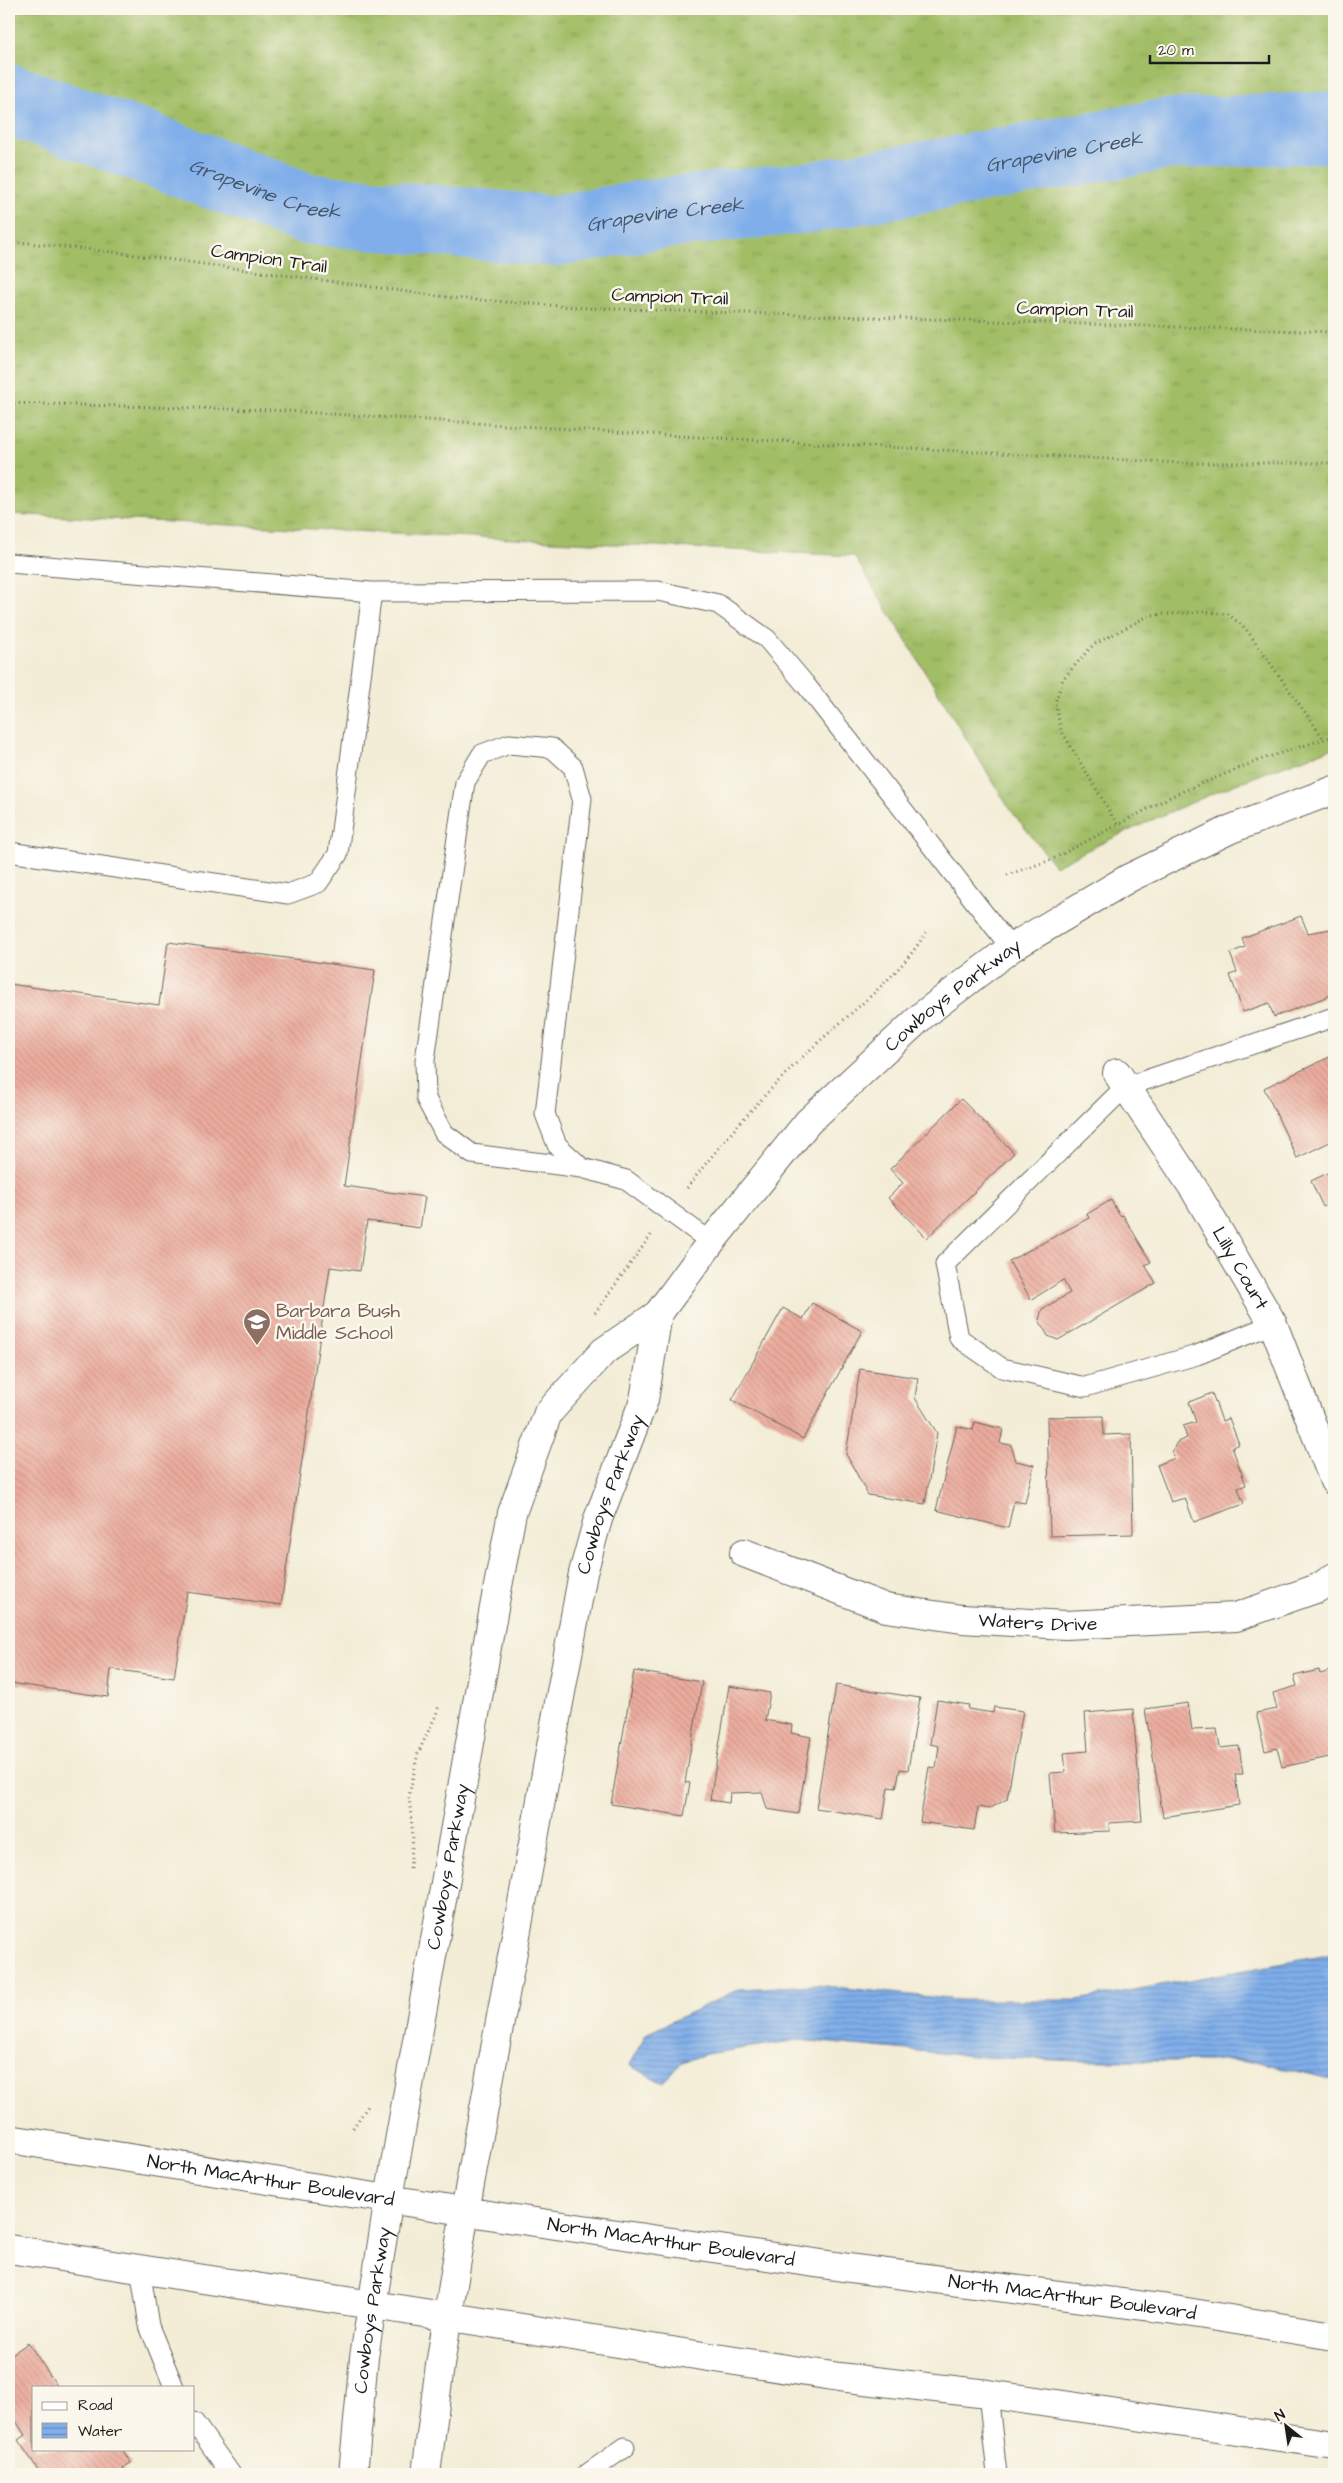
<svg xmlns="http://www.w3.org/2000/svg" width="1343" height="2483" font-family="'Architects Daughter',sans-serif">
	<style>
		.grass { fill: url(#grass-tufts); stroke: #5e6d41 }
		.water { fill: url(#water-rules); stroke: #4e6583 }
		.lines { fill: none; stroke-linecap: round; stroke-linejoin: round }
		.river { stroke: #7faeea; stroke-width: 71 }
		.building { fill: url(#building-back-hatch) }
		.service-casing { stroke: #67655d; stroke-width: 21 }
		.minor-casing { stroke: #67655d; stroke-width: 30 }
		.tertiary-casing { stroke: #67655d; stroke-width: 30 }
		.secondary-casing { stroke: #67655d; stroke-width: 30 }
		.path { stroke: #67655d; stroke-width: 3; stroke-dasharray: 1 4; stroke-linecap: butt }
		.service { stroke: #fff; stroke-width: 19 }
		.minor { stroke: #fff; stroke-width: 28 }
		.tertiary { stroke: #fff; stroke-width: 28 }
		.secondary { stroke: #fff; stroke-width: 28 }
		.labels { text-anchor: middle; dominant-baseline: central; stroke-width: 5; stroke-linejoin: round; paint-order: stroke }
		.street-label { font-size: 19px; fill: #1c1c1c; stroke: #fbf7ec }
		.education-label { font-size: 19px; fill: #785e54; stroke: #fbf7ec; text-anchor: start }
		.water-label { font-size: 20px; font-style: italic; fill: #44566e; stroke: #fbf7ec }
	</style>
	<defs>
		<pattern id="grass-tufts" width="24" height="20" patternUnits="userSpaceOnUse" patternTransform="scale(1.25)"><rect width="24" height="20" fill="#a1be66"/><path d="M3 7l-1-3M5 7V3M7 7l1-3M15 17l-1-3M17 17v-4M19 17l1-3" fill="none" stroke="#8aa358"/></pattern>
		<pattern id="water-rules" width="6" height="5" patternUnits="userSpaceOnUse" patternTransform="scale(1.25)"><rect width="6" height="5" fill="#7faeea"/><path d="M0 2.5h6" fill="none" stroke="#678dbd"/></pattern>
		<pattern id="building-back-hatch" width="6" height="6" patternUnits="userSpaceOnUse" patternTransform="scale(1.25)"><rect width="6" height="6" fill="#ebac9d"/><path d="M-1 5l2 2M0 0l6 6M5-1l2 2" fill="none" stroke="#c99387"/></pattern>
	</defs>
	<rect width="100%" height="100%" fill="#fbf7ec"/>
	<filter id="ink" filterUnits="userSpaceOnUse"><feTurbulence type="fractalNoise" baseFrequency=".02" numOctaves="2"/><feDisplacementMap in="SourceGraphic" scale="10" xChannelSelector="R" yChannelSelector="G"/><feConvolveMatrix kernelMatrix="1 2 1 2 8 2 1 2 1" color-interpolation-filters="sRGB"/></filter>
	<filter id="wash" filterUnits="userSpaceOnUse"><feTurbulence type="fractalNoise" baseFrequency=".0096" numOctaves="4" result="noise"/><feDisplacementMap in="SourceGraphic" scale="20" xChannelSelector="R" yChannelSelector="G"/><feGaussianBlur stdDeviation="1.12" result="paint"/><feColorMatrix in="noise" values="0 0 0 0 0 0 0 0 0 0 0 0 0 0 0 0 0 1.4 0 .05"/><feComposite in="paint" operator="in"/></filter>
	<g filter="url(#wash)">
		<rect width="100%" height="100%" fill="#f3edd7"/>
		<path class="grass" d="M 9,9 L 1334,9 L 1334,748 C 1238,780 1146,821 1055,866 L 1009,808 L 854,556 L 9,514 Z"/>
		<path class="water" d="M 1334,1954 L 1334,2080 L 1254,2061 L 1079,2061 L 984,2057 L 798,2040 L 706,2054 L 682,2062 L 663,2083 L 629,2065 L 646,2034 L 739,1989 L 816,1985 L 959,2000 L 1077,2000 Z"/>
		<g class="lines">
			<path class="river" id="s1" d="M 9,99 L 149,149 L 307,209 L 554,231 L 655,214 L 812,197 L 1167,134 L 1334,127"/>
		</g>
		<g id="blocks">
			<path class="building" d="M 1301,916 L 1308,933 L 1331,929 L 1334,939 L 1334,994 L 1274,1017 L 1269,1003 L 1243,1012 L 1230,975 L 1237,972 L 1230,953 L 1245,947 L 1242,938 Z
				M 168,942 L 375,970 L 344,1186 L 425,1197 L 420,1228 L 367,1221 L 360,1271 L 330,1267 L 281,1605 L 187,1592 L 174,1678 L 111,1669 L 108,1697 L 9,1683 L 9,984 L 159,1005 Z
				M 1334,1055 L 1334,1140 L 1297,1158 L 1264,1088 Z
				M 961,1099 L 1014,1153 L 927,1238 L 888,1198 L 903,1183 L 890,1169 Z
				M 1334,1170 L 1334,1201 L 1323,1207 L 1311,1181 Z
				M 1111,1200 L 1120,1216 L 1123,1215 L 1151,1262 L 1145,1265 L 1156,1283 L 1058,1340 L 1048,1336 L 1039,1320 L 1042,1309 L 1070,1293 L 1063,1280 L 1031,1300 L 1009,1261 L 1089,1218 L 1087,1214 Z
				M 812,1303 L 862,1331 L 803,1439 L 732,1400 L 783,1308 L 803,1319 Z
				M 860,1369 L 918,1378 L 915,1398 L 937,1433 L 925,1504 L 868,1495 L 846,1454 Z
				M 1212,1393 L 1222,1421 L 1229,1418 L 1239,1444 L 1232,1447 L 1246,1485 L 1238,1488 L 1244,1504 L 1194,1522 L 1185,1498 L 1171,1502 L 1157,1465 L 1175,1458 L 1172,1452 L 1177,1442 L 1187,1438 L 1183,1426 L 1196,1422 L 1189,1402 Z
				M 1103,1416 L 1104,1435 L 1131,1434 L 1133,1534 L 1050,1536 L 1047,1417 Z
				M 975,1422 L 1003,1429 L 1000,1443 L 1011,1445 L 1016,1461 L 1034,1465 L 1025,1503 L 1014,1501 L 1008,1528 L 936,1510 L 957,1426 L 973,1430 Z
				M 1319,1670 L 1320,1674 L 1334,1670 L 1334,1756 L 1282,1767 L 1277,1748 L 1265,1751 L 1256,1713 L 1277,1709 L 1273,1693 L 1297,1686 L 1294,1676 Z
				M 634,1671 L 702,1682 L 685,1782 L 690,1783 L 684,1816 L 611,1804 Z
				M 836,1685 L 920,1698 L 908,1770 L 900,1769 L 896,1788 L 888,1787 L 883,1819 L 816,1808 Z
				M 729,1686 L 770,1693 L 765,1720 L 792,1725 L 791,1733 L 811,1737 L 798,1814 L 767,1809 L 762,1792 L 730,1793 L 729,1803 L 710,1800 Z
				M 937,1700 L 969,1705 L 968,1709 L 993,1713 L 994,1707 L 1023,1711 L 1007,1799 L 989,1809 L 978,1807 L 974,1830 L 920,1822 L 929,1767 L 936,1768 L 939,1746 L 930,1744 Z
				M 1188,1703 L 1192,1730 L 1217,1729 L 1220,1748 L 1239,1746 L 1243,1774 L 1235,1774 L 1239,1805 L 1163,1817 L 1145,1709 Z
				M 1133,1709 L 1142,1821 L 1109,1823 L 1110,1831 L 1055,1833 L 1050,1773 L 1066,1772 L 1064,1753 L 1088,1751 L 1085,1713 Z
				M 28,2343 L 58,2387 L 34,2387 L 34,2449 L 122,2449 L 131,2463 L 123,2468 L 127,2474 L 41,2474 L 18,2440 L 25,2435 L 12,2415 L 9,2414 L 9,2354 L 12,2354 Z"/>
		</g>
	</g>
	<g filter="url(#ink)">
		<use href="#blocks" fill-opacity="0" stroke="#67655d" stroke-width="1"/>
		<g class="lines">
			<g class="service-casing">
				<path id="service" d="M 9,563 L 372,592 L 658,591 L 718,604 L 767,639 L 805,684 L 1011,948
					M 9,852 L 288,894 L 318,883 L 338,854 L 372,592
					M 582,1168 L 557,1145 L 545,1114 L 582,799 L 573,767 L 552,748 L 509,744 L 482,754 L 465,782 L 425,1060 L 426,1099 L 444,1133 L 472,1154 L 582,1168 L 626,1180 L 711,1242
					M 1273,1324 L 1197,1355 L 1085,1387 L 1002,1368 L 959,1338 L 945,1264 L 1125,1087 L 1334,1017
					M 140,2268 L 149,2326 L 174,2387
					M 988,2394 L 997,2474
					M 194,2422 L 231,2474
					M 587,2474 L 625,2447"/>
			</g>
			<g class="minor-casing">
				<g id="minor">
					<path id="s2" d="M 1117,1073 L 1194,1189 L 1273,1324 L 1334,1481"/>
					<path id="s3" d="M 744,1553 L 886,1608 L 962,1619 L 1065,1625 L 1236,1617 L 1318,1588 L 1334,1577"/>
				</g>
			</g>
			<g class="tertiary-casing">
				<g id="tertiary">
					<path id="s4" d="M 353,2474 L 364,2357 L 389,2198 L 495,1602 L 512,1513 L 548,1413 L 604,1351 L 658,1314 L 711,1242 L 808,1122 L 923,1015 L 1011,948 L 1129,878 L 1231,829 L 1334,790"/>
					<path id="s5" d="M 426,2474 L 440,2365 L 465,2211 L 583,1573 L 598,1519 L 644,1400 L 658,1314"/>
				</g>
			</g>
			<g class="secondary-casing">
				<g id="secondary">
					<path id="s6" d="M 9,2139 L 508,2218 L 849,2268 L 1168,2309 L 1334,2336"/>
					<path d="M 9,2249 L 839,2377 L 988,2394 L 1334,2445"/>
				</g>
			</g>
			<path class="path" d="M 9,241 L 122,253 L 453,298 L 587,308 L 1334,332
				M 9,403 L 269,410 L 680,436 L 1183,463 L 1334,463
				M 1117,824 L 1061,730 L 1055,703 L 1063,679 L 1093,645 L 1150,615 L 1204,612 L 1228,614 L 1246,629 L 1324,739
				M 1007,875 L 1051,860 L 1176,794 L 1265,758 L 1334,736
				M 687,1188 C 724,1139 764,1094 809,1051 C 848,1014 901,976 928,929
				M 595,1313 L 651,1235
				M 410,1868 L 413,1837 L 409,1796 L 418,1753 L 436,1715 L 439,1705
				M 353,2128 L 368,2106"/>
			<use href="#service" class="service"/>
			<use href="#minor" class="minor"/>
			<use href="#tertiary" class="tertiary"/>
			<use href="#secondary" class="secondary"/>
		</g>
	</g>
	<defs>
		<g id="school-pin" transform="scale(1.4375)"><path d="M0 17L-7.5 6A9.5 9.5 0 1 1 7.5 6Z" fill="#8d6e63" stroke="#fbf7ec"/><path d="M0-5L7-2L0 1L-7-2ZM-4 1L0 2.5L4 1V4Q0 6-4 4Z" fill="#fff"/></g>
	</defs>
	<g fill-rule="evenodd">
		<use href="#school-pin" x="257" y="1322"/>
	</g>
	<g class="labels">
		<g class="street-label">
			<text transform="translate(269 259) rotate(8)">Campion Trail</text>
			<text transform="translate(670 297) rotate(2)">Campion Trail</text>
			<text transform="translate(1075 310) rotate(2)">Campion Trail</text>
			<text stroke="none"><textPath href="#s4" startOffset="1666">Cowboys Parkway</textPath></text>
			<text stroke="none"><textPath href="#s2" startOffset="231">Lilly Court</textPath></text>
			<text stroke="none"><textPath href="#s5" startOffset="998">Cowboys Parkway</textPath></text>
			<text stroke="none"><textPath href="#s3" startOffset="305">Waters Drive</textPath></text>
			<text stroke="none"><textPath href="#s4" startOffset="615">Cowboys Parkway</textPath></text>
			<text stroke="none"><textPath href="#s6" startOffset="265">North MacArthur Boulevard</textPath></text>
			<text stroke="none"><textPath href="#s6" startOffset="670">North MacArthur Boulevard</textPath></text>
			<text stroke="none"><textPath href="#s6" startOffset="1075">North MacArthur Boulevard</textPath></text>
			<text stroke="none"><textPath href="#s4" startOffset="165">Cowboys Parkway</textPath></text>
		</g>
		<g class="education-label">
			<text x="276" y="1311">Barbara Bush<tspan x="276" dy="22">Middle School</tspan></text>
		</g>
		<g class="water-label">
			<text stroke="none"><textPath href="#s1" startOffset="1082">Grapevine Creek</textPath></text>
			<text stroke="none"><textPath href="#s1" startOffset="272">Grapevine Creek</textPath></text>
			<text stroke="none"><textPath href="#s1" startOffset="678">Grapevine Creek</textPath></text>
		</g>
	</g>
	<rect width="1343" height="2483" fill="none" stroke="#fbf7ec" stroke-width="30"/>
	<rect x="32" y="2386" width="162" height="65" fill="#fbf7ec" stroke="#a29f99"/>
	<rect x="42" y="2402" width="25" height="8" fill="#ffffff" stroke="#a29f99"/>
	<text x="78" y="2410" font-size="15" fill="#1c1c1c">Road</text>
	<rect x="42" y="2423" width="25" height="15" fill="url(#water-rules)" stroke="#a29f99"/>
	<text x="78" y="2436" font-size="15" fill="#1c1c1c">Water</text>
	<g transform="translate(1286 2426) rotate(330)" stroke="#fbf7ec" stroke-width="4" paint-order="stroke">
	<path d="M0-4L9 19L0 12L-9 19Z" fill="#1c1c1c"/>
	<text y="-8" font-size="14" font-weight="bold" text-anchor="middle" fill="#1c1c1c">N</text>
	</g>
	<path d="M1150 55v8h119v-8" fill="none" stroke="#1c1c1c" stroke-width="2.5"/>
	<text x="1158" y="55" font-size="15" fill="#1c1c1c" stroke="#fbf7ec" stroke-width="4" paint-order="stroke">20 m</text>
</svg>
